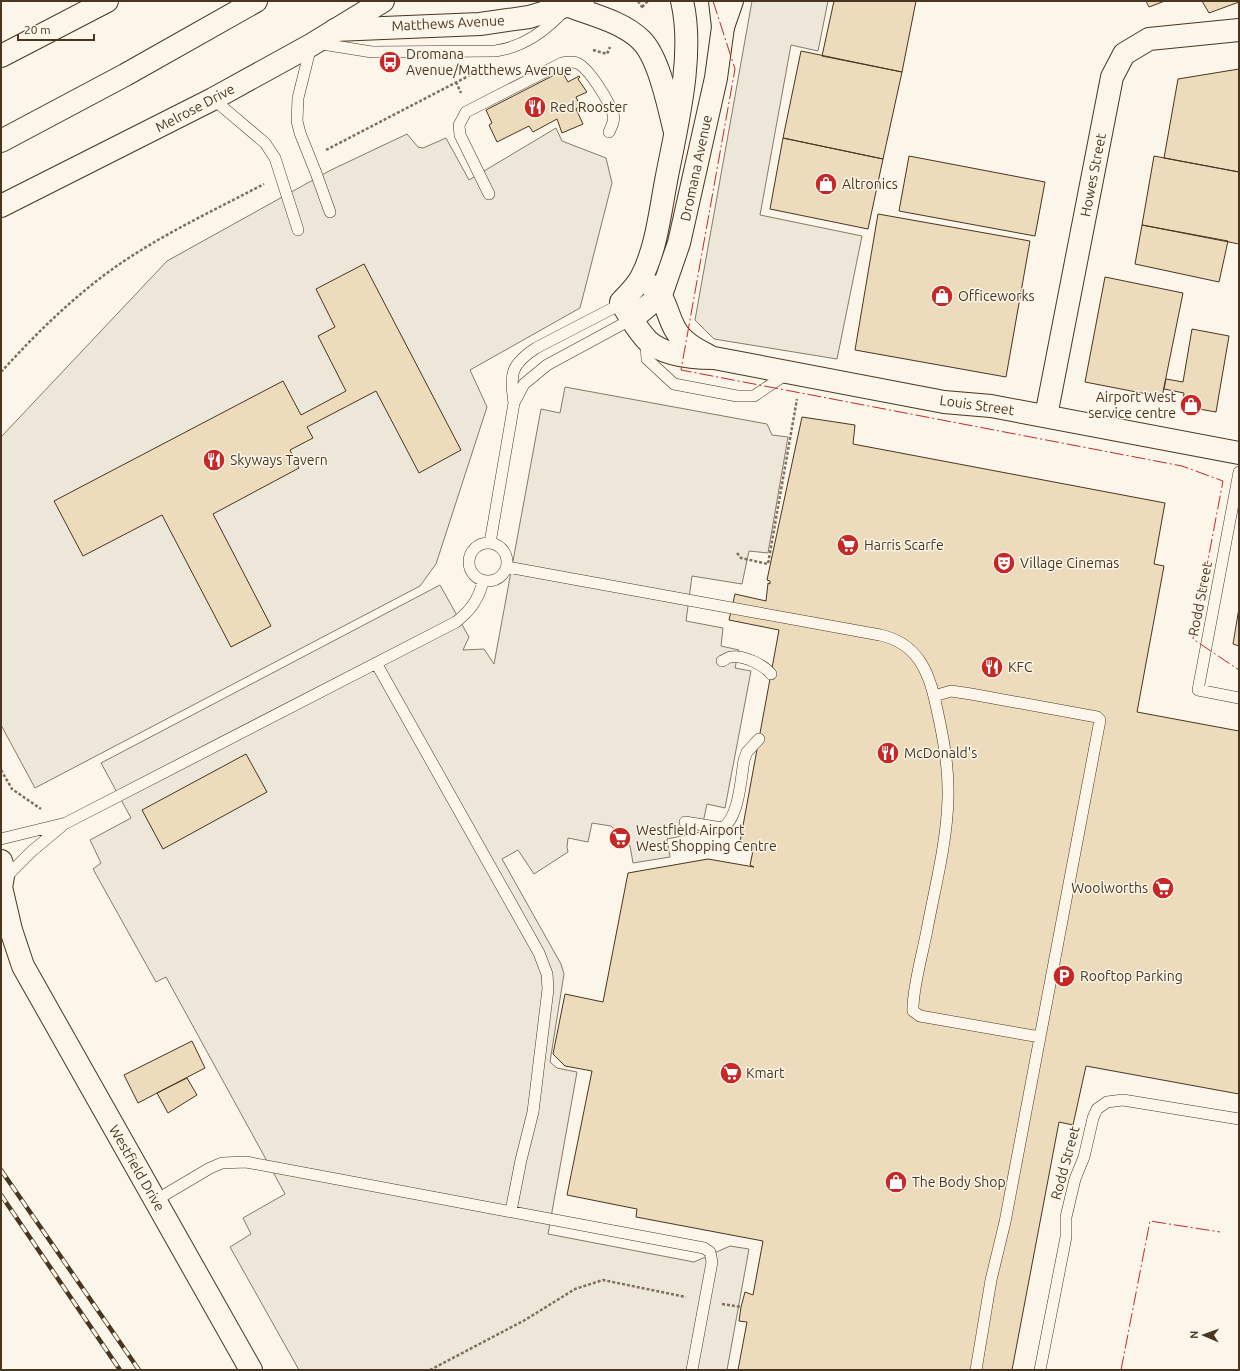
<svg xmlns="http://www.w3.org/2000/svg" width="1240" height="1371" font-family="Ubuntu,sans-serif">
	<style>
		.parking { fill: #ede7d9; stroke: #887966 }
		.building { fill: #ecdcbc; stroke: #4a3520 }
		.lines { fill: none; stroke-linecap: round; stroke-linejoin: round }
		.service-casing { stroke: #4a3520; stroke-width: 12 }
		.minor-casing { stroke: #4a3520; stroke-width: 24 }
		.secondary-casing { stroke: #4a3520; stroke-width: 24 }
		.primary-casing { stroke: #4a3520; stroke-width: 24 }
		.path { stroke: #7f6f5c; stroke-width: 2.5; stroke-dasharray: 3 2; stroke-linecap: butt }
		.service { stroke: #fbf6e9; stroke-width: 11 }
		.minor { stroke: #fbf6e9; stroke-width: 22 }
		.secondary { stroke: #fbf6e9; stroke-width: 22 }
		.primary { stroke: #fbf6e9; stroke-width: 22 }
		.rail-casing { stroke: #4a3520; stroke-width: 4.5 }
		.rail { stroke: #fbf6e9; stroke-width: 3; stroke-dasharray: 9; stroke-linecap: butt }
		.power { stroke: #c62828; stroke-width: 1; stroke-dasharray: 14 3 2 3; stroke-linecap: butt }
		.labels { text-anchor: middle; dominant-baseline: central; stroke-width: 3; stroke-linejoin: round; paint-order: stroke }
		.street-label { font-size: 14px; fill: #4a3520; stroke: #fbf6e9 }
		.poi-label { font-size: 14px; fill: #4a3520; stroke: #fbf6e9; text-anchor: start }
	</style>
	<rect width="100%" height="100%" fill="#fbf6e9"/>
	<path class="parking" d="M 752,1 L 828,1 L 818,51 L 791,45 L 760,215 L 862,236 L 837,359 L 714,339 L 695,320 Z
		M 556,128 L 562,141 L 606,158 L 612,183 L 580,308 L 470,370 L 487,407 L 436,564 L 420,586 L 35,788 L 1,725 L 1,437 L 167,261 L 331,170 L 407,134 L 418,147 L 423,148 L 446,138 L 469,180 Z
		M 565,387 L 767,424 L 772,435 L 788,437 L 768,553 L 749,551 L 742,584 L 692,576 L 686,621 L 723,628 L 721,646 L 739,650 L 735,668 L 751,671 L 725,808 L 707,804 L 701,832 L 667,839 L 670,857 L 633,863 L 630,846 L 611,826 L 592,823 L 588,842 L 568,838 L 567,847 L 568,852 L 534,874 L 518,850 L 502,859 L 561,964 L 564,974 L 550,1062 L 557,1068 L 577,1072 L 548,1234 L 694,1262 L 730,1246 L 749,1249 L 727,1370 L 299,1370 L 230,1247 L 251,1234 L 243,1218 L 285,1194 L 166,977 L 156,982 L 93,869 L 101,863 L 90,840 L 131,818 L 101,763 L 440,585 L 469,637 L 463,650 L 484,649 L 494,664 L 541,409 L 560,413 Z"/>
	<path class="building" d="M 834,1 L 916,1 L 902,72 L 822,56 Z
		M 1146,1 L 1165,1 L 1149,7 Z
		M 1202,1 L 1239,1 L 1239,2 L 1209,13 Z
		M 801,51 L 902,72 L 883,159 L 783,138 Z
		M 1239,69 L 1239,172 L 1164,158 L 1178,79 Z
		M 562,71 L 568,82 L 579,76 L 580,77 L 578,79 L 587,92 L 576,97 L 580,106 L 576,109 L 583,124 L 562,133 L 557,119 L 533,132 L 529,126 L 497,142 L 489,125 L 492,123 L 486,110 Z
		M 783,138 L 883,159 L 868,229 L 770,209 Z
		M 909,156 L 1045,182 L 1035,236 L 899,211 Z
		M 1154,156 L 1239,172 L 1239,244 L 1142,225 Z
		M 878,214 L 1030,241 L 1006,377 L 855,350 Z
		M 1142,225 L 1228,241 L 1219,282 L 1135,264 Z
		M 364,264 L 461,450 L 419,473 L 376,391 L 307,427 L 313,438 L 290,450 L 299,468 L 213,514 L 271,626 L 231,647 L 162,515 L 83,556 L 54,501 L 283,381 L 301,415 L 346,391 L 318,336 L 335,327 L 316,289 Z
		M 1105,277 L 1183,293 L 1162,397 L 1085,382 Z
		M 1192,329 L 1229,336 L 1216,412 L 1182,406 L 1184,393 L 1164,389 L 1166,379 L 1183,382 Z
		M 802,417 L 855,425 L 853,444 L 1165,503 L 1154,564 L 1164,566 L 1137,712 L 1239,731 L 1239,1094 L 1086,1066 L 1073,1125 L 1059,1122 L 1012,1370 L 738,1370 L 747,1322 L 739,1321 L 741,1307 L 745,1292 L 753,1295 L 763,1241 L 636,1217 L 637,1209 L 567,1195 L 592,1071 L 565,1066 L 553,1054 L 565,994 L 603,1002 L 628,873 L 708,859 L 754,867 L 750,865 L 754,846 L 740,842 L 779,630 L 729,620 L 735,594 L 766,601 L 768,583 L 770,584 L 770,581 L 767,580 L 771,561 Z
		M 1239,608 L 1239,646 L 1233,644 Z
		M 246,754 L 267,792 L 163,849 L 142,810 Z
		M 192,1041 L 205,1068 L 138,1103 L 124,1075 Z
		M 187,1078 L 197,1095 L 168,1113 L 157,1093 Z"/>
	<g class="lines">
		<g class="service-casing">
			<path id="service" d="M 316,43 L 372,52 L 495,51 C 524,47 545,31 565,10
				M 311,46 L 298,98 L 297,121 L 300,133 L 316,173 L 330,212
				M 213,99 L 265,143 L 275,158 L 298,230
				M 489,194 L 460,135 L 459,125 L 466,112 L 562,63 C 567,62 572,61 577,63 C 589,68 609,101 613,114 C 615,120 612,126 609,132
				M 648,340 L 646,345 L 647,359 L 674,384 L 737,396 L 754,396 L 788,373
				M 514,403 L 524,384 L 547,365 L 632,319
				M 1239,472 L 1198,690 L 1239,698
				M469 562a19 19 0 1 1 38 0a19 19 0 1 1-38 0Z
				M 490,543 L 514,403 C 510,374 510,365 536,348 L 617,306 L 621,302
				M 507,567 L 880,635 C 917,643 929,671 936,705 C 943,736 949,767 948,798 C 947,842 935,887 927,930 C 923,952 912,990 913,1011 L 920,1016 L 1040,1037
				M 722,661 C 725,660 728,657 731,657 C 744,655 764,665 771,674
				M 376,663 L 539,953 L 547,974 L 548,989 L 533,1112 L 521,1160 L 511,1211
				M 934,696 L 951,691 L 971,694 L 1097,717 L 1100,720 L 1005,1222 L 991,1280 L 976,1370
				M 685,822 L 722,828 C 739,819 741,778 744,760 L 747,752 L 759,739
				M 1,839 L 66,823 L 456,622 C 471,610 478,600 483,582
				M 5,878 L 32,851 L 62,826
				M 156,1200 L 210,1168 L 222,1163 L 246,1162 L 704,1248 L 710,1252 L 712,1262 L 692,1370
				M 1040,1370 L 1066,1237 L 1066,1217 L 1075,1179 L 1084,1157 L 1093,1118 L 1097,1109 L 1107,1102 L 1123,1100 L 1239,1119"/>
		</g>
		<g class="minor-casing">
			<path id="minor" d="M 682,1 C 695,55 676,128 666,181 C 660,213 656,250 641,278 C 636,287 628,295 621,302 C 629,315 637,330 648,341 C 664,356 694,358 714,358 L 944,402 L 991,406 L 1239,453
				M 1,56 L 107,1
				M 650,285 C 666,296 666,313 675,329 C 682,342 696,349 709,356
				M 632,319 L 661,295 L 679,243 L 716,78 L 723,27 L 720,1
				M 1046,416 L 1112,77 L 1124,54 L 1149,39 L 1239,30"/>
		</g>
		<g class="secondary-casing">
			<path id="secondary" d="M 569,6 C 593,15 623,22 641,40 C 659,57 669,108 675,132
				M 723,27 L 732,1
				M 335,30 L 480,24 L 529,17 L 583,1
				M 1,861 L 4,870 L 1,888
				M 1,887 L 11,930 L 23,966 L 251,1370"/>
		</g>
		<g class="primary-casing">
			<path id="primary" d="M 1,141 L 125,75 L 256,1
				M 1,206 L 213,99 L 311,45 L 383,1"/>
		</g>
		<path class="path" d="M 638,1 L 642,7 L 641,9
			M 642,7 L 648,1
			M 593,50 L 607,54 L 610,47
			M 456,82 L 461,93
			M 326,150 L 478,71
			M 1,372 C 33,337 65,305 103,276 C 152,239 209,213 264,184
			M 737,553 L 741,558 L 768,564 L 797,399
			M 1,770 L 12,789 L 41,809
			M 722,1304 L 741,1307
			M 430,1370 L 525,1320 L 575,1289 L 603,1280 L 686,1297"/>
		<use href="#service" class="service"/>
		<use href="#minor" class="minor"/>
		<use href="#secondary" class="secondary"/>
		<use href="#primary" class="primary"/>
		<g class="rail-casing">
			<path id="rail" d="M 1,1170 L 139,1370
				M 1,1195 L 120,1370"/>
		</g>
		<use href="#rail" class="rail"/>
		<path class="power" d="M 713,1 L 735,69 L 681,370 L 1182,466 L 1223,481 L 1193,639 L 1239,670
			M 1121,1370 L 1150,1221 L 1220,1232"/>
	</g>
	<defs>
		<g id="bus-disc" transform="scale(1.15)"><circle r="9.5" fill="#c62828" stroke="#fbf6e9"/><path d="M-5-6H5V4H4V6H2V4H-2V6H-4V4H-5ZM-3.5-4V0h7V-4ZM-3.5 1.2v1.5H-2V1.2ZM2 1.2v1.5H3.5V1.2Z" fill="#fff"/></g>
		<g id="restaurant-disc" transform="scale(1.15)"><circle r="9.5" fill="#c62828" stroke="#fbf6e9"/><path d="M-5-6h1v4h1v-4h1v4h1v-4h1v5L-1.5 .5V6h-2V.5L-5-1ZM5-6V6H3V1.5H1.5Q1.5-4 5-6Z" fill="#fff"/></g>
		<g id="shop-disc" transform="scale(1.15)"><circle r="9.5" fill="#c62828" stroke="#fbf6e9"/><path d="M-5-2.5h2.3a2.7 3.5 0 0 1 5.4 0H5L5.5 6h-11ZM-1.5-2.5h3a1.5 2.3 0 0 0-3 0Z" fill="#fff"/></g>
		<g id="supermarket-disc" transform="scale(1.15)"><circle r="9.5" fill="#c62828" stroke="#fbf6e9"/><path d="M-6-5.5h2.5l.6 2H6L4.5 2H-2.5L-4.4-4H-6ZM-1.5 3.2a1.3 1.3 0 1 0 .1 0ZM3 3.2a1.3 1.3 0 1 0 .1 0Z" fill="#fff"/></g>
		<g id="theatre-disc" transform="scale(1.15)"><circle r="9.5" fill="#c62828" stroke="#fbf6e9"/><path d="M-5-5.5Q0-4 5-5.5V0Q5 5 0 6Q-5 5-5 0ZM-3.3-2.5H-1v1.5H-3.3ZM1-2.5H3.3v1.5H1ZM-2.8 1Q0 5.5 2.8 1Z" fill="#fff"/></g>
		<g id="parking-disc" transform="scale(1.15)"><circle r="9.5" fill="#c62828" stroke="#fbf6e9"/><path d="M-3.5-5.5H1a3.5 3.5 0 0 1 0 7H-1V5.5H-3.5ZM-1-3.4V-.6H.8a1.4 1.4 0 0 0 0-2.8Z" fill="#fff"/></g>
	</defs>
	<g fill-rule="evenodd">
		<use href="#bus-disc" x="390" y="62"/>
		<use href="#restaurant-disc" x="535" y="107"/>
		<use href="#shop-disc" x="826" y="184"/>
		<use href="#shop-disc" x="942" y="296"/>
		<use href="#shop-disc" x="1191" y="405"/>
		<use href="#restaurant-disc" x="214" y="460"/>
		<use href="#supermarket-disc" x="848" y="545"/>
		<use href="#theatre-disc" x="1004" y="563"/>
		<use href="#restaurant-disc" x="992" y="667"/>
		<use href="#restaurant-disc" x="888" y="753"/>
		<use href="#supermarket-disc" x="620" y="838"/>
		<use href="#supermarket-disc" x="1163" y="888"/>
		<use href="#parking-disc" x="1064" y="976"/>
		<use href="#supermarket-disc" x="731" y="1073"/>
		<use href="#shop-disc" x="896" y="1182"/>
	</g>
	<g class="labels">
		<g class="street-label">
			<text transform="translate(448 23) rotate(-3)">Matthews Avenue</text>
			<text transform="translate(195 108) rotate(-28)">Melrose Drive</text>
			<text transform="translate(696 168) rotate(-78)">Dromana Avenue</text>
			<text transform="translate(1093 175) rotate(-79)">Howes Street</text>
			<text transform="translate(977 405) rotate(8)">Louis Street</text>
			<text transform="translate(1200 599) rotate(-79)">Rodd Street</text>
			<text transform="translate(1065 1163) rotate(-75)">Rodd Street</text>
			<text transform="translate(137 1168) rotate(60)">Westfield Drive</text>
		</g>
		<g class="poi-label">
			<text x="406" y="54">Dromana<tspan x="406" dy="16">Avenue/Matthews Avenue</tspan></text>
			<text x="550" y="107">Red Rooster</text>
			<text x="842" y="184">Altronics</text>
			<text x="958" y="296">Officeworks</text>
			<text x="1176" y="397" text-anchor="end">Airport West<tspan x="1176" dy="16">service centre</tspan></text>
			<text x="230" y="460">Skyways Tavern</text>
			<text x="864" y="545">Harris Scarfe</text>
			<text x="1020" y="563">Village Cinemas</text>
			<text x="1008" y="667">KFC</text>
			<text x="904" y="753">McDonald's</text>
			<text x="636" y="830">Westfield Airport<tspan x="636" dy="16">West Shopping Centre</tspan></text>
			<text x="1148" y="888" text-anchor="end">Woolworths</text>
			<text x="1080" y="976">Rooftop Parking</text>
			<text x="746" y="1073">Kmart</text>
			<text x="912" y="1182">The Body Shop</text>
		</g>
	</g>
	<rect width="1240" height="1371" fill="none" stroke="#4a3520" stroke-width="4"/>
	<g transform="translate(1204 1335) rotate(272)" stroke="#fbf6e9" stroke-width="3" paint-order="stroke">
	<path d="M0-3L7 15L0 10L-7 15Z" fill="#4a3520"/>
	<text y="-6" font-size="11" font-weight="bold" text-anchor="middle" fill="#4a3520">N</text>
	</g>
	<path d="M18 34v6h76v-6" fill="none" stroke="#4a3520" stroke-width="2"/>
	<text x="24" y="34" font-size="12" fill="#4a3520" stroke="#fbf6e9" stroke-width="3" paint-order="stroke">20 m</text>
</svg>
